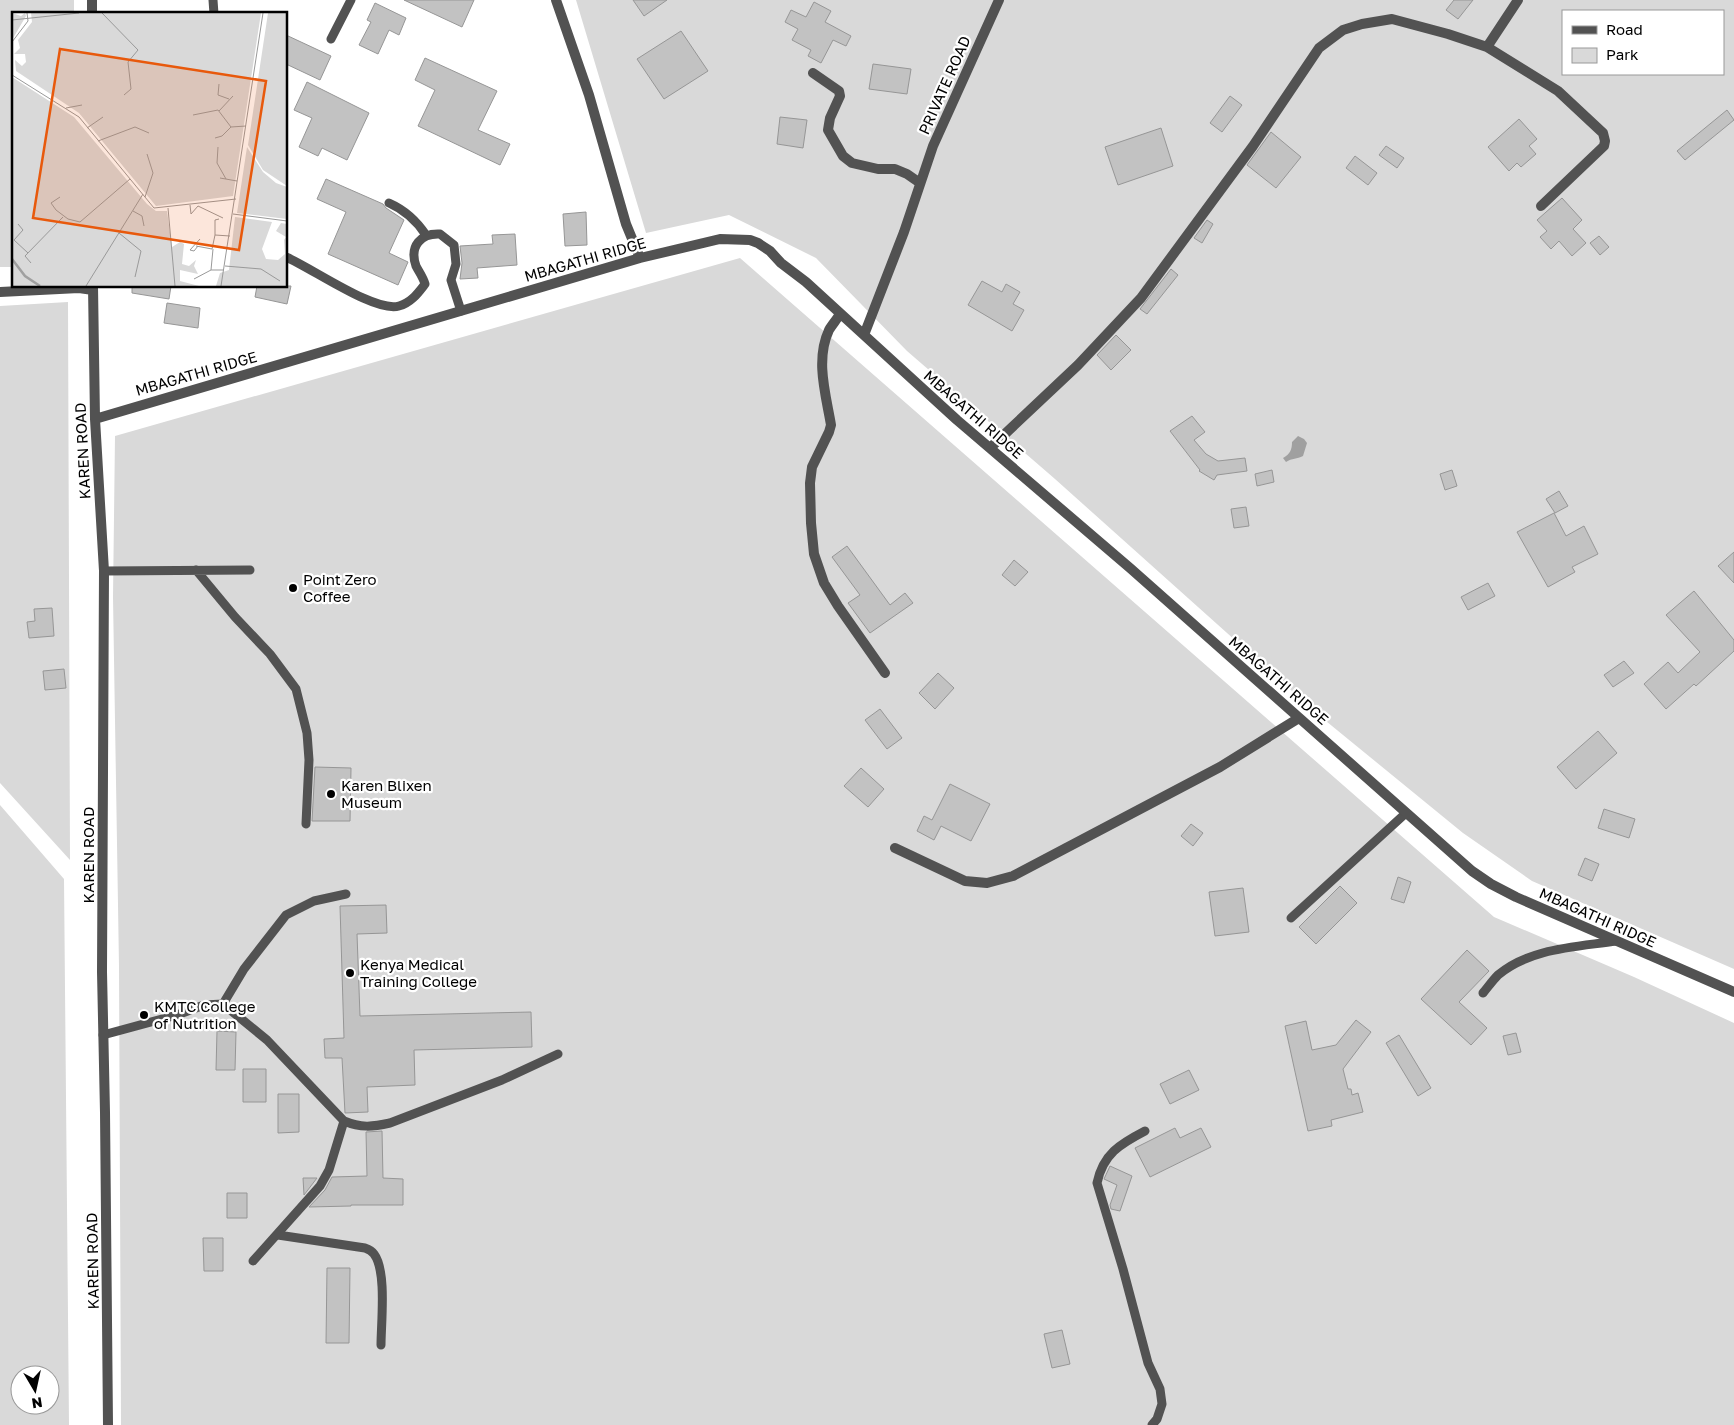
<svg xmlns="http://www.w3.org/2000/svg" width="1734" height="1425" font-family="'Golos Text',sans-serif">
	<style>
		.green { fill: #d9d9d9; fill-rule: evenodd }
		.water { fill: #a0a0a0 }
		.building { fill: #c2c2c2; stroke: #969696 }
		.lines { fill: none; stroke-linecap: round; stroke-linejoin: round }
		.lane { stroke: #525252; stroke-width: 9 }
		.street { stroke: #525252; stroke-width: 10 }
		.poi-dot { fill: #000; stroke: #fff; stroke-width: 2 }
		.labels { text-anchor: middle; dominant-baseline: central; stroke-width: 4.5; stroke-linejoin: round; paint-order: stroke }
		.street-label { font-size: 15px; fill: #000; stroke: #fff }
		.poi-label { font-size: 15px; fill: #000; stroke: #fff; text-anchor: start }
		.inset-river { fill: none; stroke: #a0a0a0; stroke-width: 2.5 }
		.inset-road { fill: none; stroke: #999; stroke-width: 1 }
		.view { fill: #e8590c; fill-opacity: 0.15; stroke: #e8590c; stroke-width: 2.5 }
		.inset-edge { fill: none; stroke: #000; stroke-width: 2.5 }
	</style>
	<rect width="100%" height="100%" fill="#fff"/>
	<path class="green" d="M 0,0 L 74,0 L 74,14 L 14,14 L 14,267 L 0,267 Z
		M 576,0 L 1734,0 L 1734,969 L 1532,881 L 1463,833 L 1321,717 L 1055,479 L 907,351 L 816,258 L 729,215 L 646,233 ZM 1563,11 L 1723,11 L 1723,74 L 1563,74 Z
		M 740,258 L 1494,917 L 1634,977 L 1734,1023 L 1734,1425 L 121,1425 L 119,966 L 113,597 L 115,436 Z
		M 68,302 L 70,860 L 0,783 L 0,306 Z
		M 0,805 L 64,879 L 69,1425 L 0,1425 ZM 20,1375 L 50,1375 L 50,1405 L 20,1405 Z"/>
	<path class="water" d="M 1298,436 L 1304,439 L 1307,443 L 1303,456 C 1297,459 1292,458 1286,462 L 1283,458 C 1290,454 1292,450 1292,442 Z"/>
	<path class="building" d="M 404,0 L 474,0 L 462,27 Z
		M 633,0 L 667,0 L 644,16 Z
		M 1454,0 L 1473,0 L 1458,19 L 1446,10 Z
		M 814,2 L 831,11 L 825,22 L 851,36 L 846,46 L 833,40 L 821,63 L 808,56 L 811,50 L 792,40 L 798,29 L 785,22 L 791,10 L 806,17 Z
		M 375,3 L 406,18 L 399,35 L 389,30 L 378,54 L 359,45 L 371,22 L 367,20 Z
		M 681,31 L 708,71 L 664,99 L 637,59 Z
		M 286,35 L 331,56 L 320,80 L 286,64 Z
		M 425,58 L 497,91 L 478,130 L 510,144 L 500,165 L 418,126 L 435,90 L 415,80 Z
		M 873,64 L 911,69 L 907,94 L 869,89 Z
		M 307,82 L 369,113 L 347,160 L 322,148 L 318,156 L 299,147 L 312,118 L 294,110 Z
		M 1230,96 L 1242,105 L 1222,132 L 1210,123 Z
		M 1727,110 L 1734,120 L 1685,160 L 1677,151 Z
		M 780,117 L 807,120 L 803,148 L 777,144 Z
		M 1519,119 L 1537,139 L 1529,146 L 1536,154 L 1521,167 L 1517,163 L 1509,171 L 1488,147 Z
		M 1161,128 L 1173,166 L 1118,185 L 1105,147 Z
		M 1271,132 L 1301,157 L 1276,188 L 1247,165 Z
		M 1386,146 L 1404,158 L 1397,168 L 1379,155 Z
		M 1355,156 L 1377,173 L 1368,185 L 1346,168 Z
		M 326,179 L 383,204 L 386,208 L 404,220 L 389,253 L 408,262 L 398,285 L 328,254 L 346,212 L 317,199 Z
		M 1562,198 L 1582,220 L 1573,229 L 1586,243 L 1572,256 L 1559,241 L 1551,249 L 1540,237 L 1547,231 L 1537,220 Z
		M 586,212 L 587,245 L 565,246 L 563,214 Z
		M 1207,220 L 1213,224 L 1202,243 L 1194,238 Z
		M 515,234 L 517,265 L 477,268 L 478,278 L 460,279 L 462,263 L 460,246 L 493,244 L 492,235 Z
		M 1599,236 L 1609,247 L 1600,255 L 1590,243 Z
		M 1171,269 L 1178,275 L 1147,314 L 1140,309 Z
		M 982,281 L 1002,292 L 1006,284 L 1020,292 L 1013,304 L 1024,310 L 1012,331 L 968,305 Z
		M 132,286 L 171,286 L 169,299 L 132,293 Z
		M 257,286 L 291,286 L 287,304 L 255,297 Z
		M 167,303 L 200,308 L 198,328 L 164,323 Z
		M 1116,335 L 1131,350 L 1111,370 L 1097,355 Z
		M 1192,416 L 1205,432 L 1194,440 L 1206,454 L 1218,461 L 1245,458 L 1247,471 L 1217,475 L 1214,480 L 1199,471 L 1200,470 L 1170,431 Z
		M 1272,470 L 1274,482 L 1257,486 L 1255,474 Z
		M 1452,470 L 1457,486 L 1445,490 L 1440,474 Z
		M 1559,491 L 1568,506 L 1555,513 L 1546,499 Z
		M 1246,507 L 1249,526 L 1234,528 L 1231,509 Z
		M 1554,513 L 1566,536 L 1584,526 L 1598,554 L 1572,567 L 1575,572 L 1548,587 L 1517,532 Z
		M 847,546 L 890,605 L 905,593 L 913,603 L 870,633 L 848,603 L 860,595 L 832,557 Z
		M 1734,552 L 1734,583 L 1718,566 Z
		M 1014,560 L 1028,572 L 1015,586 L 1002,575 Z
		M 1488,583 L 1495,596 L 1468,610 L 1461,597 Z
		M 1694,591 L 1734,640 L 1734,651 L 1696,686 L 1694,684 L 1666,709 L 1644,684 L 1668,662 L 1678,673 L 1700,652 L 1666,615 Z
		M 52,608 L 54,636 L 29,638 L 27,622 L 35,621 L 34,609 Z
		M 1624,661 L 1634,673 L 1613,687 L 1604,675 Z
		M 64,669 L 66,688 L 45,690 L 43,671 Z
		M 938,673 L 954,688 L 935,709 L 919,693 Z
		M 880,709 L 902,738 L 887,749 L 865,720 Z
		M 1598,731 L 1617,753 L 1576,789 L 1557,767 Z
		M 315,767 L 351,768 L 350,821 L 312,821 Z
		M 861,768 L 884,789 L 868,807 L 844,786 Z
		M 950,784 L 990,804 L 971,841 L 941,826 L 934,840 L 917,831 L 924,816 L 932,820 Z
		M 1604,809 L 1635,819 L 1629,838 L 1598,828 Z
		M 1191,824 L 1203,833 L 1193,846 L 1181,836 Z
		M 1585,858 L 1599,864 L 1592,881 L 1578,875 Z
		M 1398,877 L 1411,882 L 1404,903 L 1391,899 Z
		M 1340,886 L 1357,903 L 1316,944 L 1299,927 Z
		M 1243,888 L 1249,932 L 1215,936 L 1209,892 Z
		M 386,905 L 387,933 L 357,934 L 360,1016 L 531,1012 L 532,1047 L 414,1050 L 415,1085 L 367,1087 L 368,1112 L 345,1113 L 342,1058 L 325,1058 L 324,1039 L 344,1038 L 340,906 Z
		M 1467,950 L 1489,971 L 1459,1002 L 1487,1028 L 1471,1045 L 1421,999 Z
		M 1356,1020 L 1371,1032 L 1343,1069 L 1348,1089 L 1351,1089 L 1352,1095 L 1358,1093 L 1363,1112 L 1331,1120 L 1332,1126 L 1308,1131 L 1285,1026 L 1306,1021 L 1312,1050 L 1336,1045 Z
		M 217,1031 L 236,1032 L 235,1070 L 216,1070 Z
		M 1516,1033 L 1521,1052 L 1508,1055 L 1503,1036 Z
		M 1399,1035 L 1431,1088 L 1418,1096 L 1386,1043 Z
		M 243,1069 L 266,1069 L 266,1102 L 243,1102 Z
		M 1189,1070 L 1199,1090 L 1170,1104 L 1160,1084 Z
		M 278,1094 L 299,1094 L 299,1132 L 278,1133 Z
		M 1175,1128 L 1180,1138 L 1201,1128 L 1211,1147 L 1150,1177 L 1135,1148 Z
		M 382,1131 L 383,1178 L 403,1179 L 403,1205 L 351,1205 L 351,1206 L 309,1207 L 325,1190 L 332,1177 L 367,1176 L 366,1132 Z
		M 1110,1166 L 1132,1176 L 1120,1211 L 1111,1209 L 1110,1205 L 1117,1185 L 1104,1179 Z
		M 303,1178 L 317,1178 L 304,1195 Z
		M 227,1193 L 247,1193 L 247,1218 L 227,1218 Z
		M 203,1238 L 223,1238 L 223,1271 L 204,1271 Z
		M 327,1268 L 350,1268 L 349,1343 L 326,1343 Z
		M 1062,1330 L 1070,1364 L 1052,1368 L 1044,1334 Z"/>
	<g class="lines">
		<path class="lane" d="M 213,0 L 214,14
			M 331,39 L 351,0
			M 389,203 C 405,210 416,220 426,235
			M 286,257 C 312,268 375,313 399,306 C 411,303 418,293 425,284 C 423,277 419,272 416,266 C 409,246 421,233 440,234 L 454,245 L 456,264 L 451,280 L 461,311
			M 196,570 L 235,617 L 270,654 L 296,689 L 307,733 L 309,760 L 306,824
			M 104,571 L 250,570
			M 1291,918 L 1406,813
			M 1483,993 C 1488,987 1493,980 1498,975 C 1530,948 1577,947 1616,941
			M 223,1004 L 244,969 L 286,915 L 314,901 L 346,894
			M 103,1035 L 177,1015 L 204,1005 L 223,1004 L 267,1040 L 344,1121 C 361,1128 372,1127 390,1123 L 502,1080 L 558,1054
			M 1145,1131 C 1120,1144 1103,1154 1097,1183 L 1123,1269 L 1148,1363 L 1160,1389 L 1162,1404 L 1157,1419 L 1152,1425
			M 278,1235 L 365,1248 C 368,1249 372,1251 374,1254 C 387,1271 381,1323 381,1345
			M 253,1261 L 320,1186 L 329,1170 L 344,1121"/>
		<path class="street" d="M 556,0 L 589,95 L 626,224 L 640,258
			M 92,14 L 92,0
			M 1487,47 L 1518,0
			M 813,73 L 839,91 L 840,96 L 830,118 L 828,130 L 843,156 L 852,163 L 878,169 L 895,169 L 907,174 L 920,183
			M 93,286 L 95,419 L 104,571 L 102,972 L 105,1112 L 108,1425
			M 0,292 L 79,288 L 93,290
			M 840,314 C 837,319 832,325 829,330 C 815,360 826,395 831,425 L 829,432 L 812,467 L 810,483 L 811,523 L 814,554 L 824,583 L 838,606 L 885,673
			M 864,335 L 904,232 L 933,146 L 999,0
			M 95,419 L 640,258 L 720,239 L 750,240 L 758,243 L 770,251 L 781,263 L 806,282 L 957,420 L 1130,568 L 1472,871 L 1491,884 L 1516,897 L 1734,992
			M 990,448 L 1078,365 L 1141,298 L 1253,146 L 1319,48 L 1343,30 L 1362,24 L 1392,19 L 1448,34 L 1487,47 L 1558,91 L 1603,133 L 1605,141 L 1604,146 L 1541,206
			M 895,848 L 965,881 L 987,883 L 1013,876 L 1220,767 L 1299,718"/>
	</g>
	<g class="poi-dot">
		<circle cx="293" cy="588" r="5"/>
		<circle cx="331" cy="794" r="5"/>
		<circle cx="350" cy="973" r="5"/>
		<circle cx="144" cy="1015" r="5"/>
	</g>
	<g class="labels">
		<g class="street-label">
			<text transform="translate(944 85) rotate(-66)">PRIVATE ROAD</text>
			<text transform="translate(585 259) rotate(-16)">MBAGATHI RIDGE</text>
			<text transform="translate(196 373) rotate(-16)">MBAGATHI RIDGE</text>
			<text transform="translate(974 414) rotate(41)">MBAGATHI RIDGE</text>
			<text transform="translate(82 451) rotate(-93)">KAREN ROAD</text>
			<text transform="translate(1279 680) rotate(41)">MBAGATHI RIDGE</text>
			<text transform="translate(88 855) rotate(-90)">KAREN ROAD</text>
			<text transform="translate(1598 917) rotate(24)">MBAGATHI RIDGE</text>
			<text transform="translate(92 1261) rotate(-91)">KAREN ROAD</text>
		</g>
		<g class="poi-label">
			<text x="303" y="579">Point Zero<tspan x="303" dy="17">Coffee</tspan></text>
			<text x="341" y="785">Karen Blixen<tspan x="341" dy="17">Museum</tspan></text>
			<text x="360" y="964">Kenya Medical<tspan x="360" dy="17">Training College</tspan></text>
			<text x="154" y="1006">KMTC College<tspan x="154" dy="17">of Nutrition</tspan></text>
		</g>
	</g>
	<g transform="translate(12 12)">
		<rect width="275" height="275" fill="#fff"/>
		<path d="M 0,1 L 9,4 L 13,1 L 14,4 L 0,28 ZM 19,1 L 249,1 L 221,184 L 144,194 L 67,101 L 4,59 L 3,48 L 10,54 L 14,50 L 13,42 L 2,42 L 8,36 L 6,28 L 20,10 ZM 256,1 L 275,1 L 275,174 L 251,158 L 236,133 ZM 0,65 L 62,105 L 135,192 L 144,199 L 155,199 L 160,235 L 168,230 L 172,232 L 170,252 L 177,254 L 184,248 L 182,254 L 186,262 L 168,258 L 168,269 L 187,274 L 0,274 ZM 235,135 L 251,160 L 264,171 L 275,175 L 275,207 L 225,201 ZM 223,205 L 260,210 L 250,237 L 254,247 L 266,248 L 273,242 L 272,228 L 274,225 L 264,219 L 269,211 L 275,212 L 275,274 L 204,274 L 208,261 L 217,258 Z" fill="#d9d9d9"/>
		<path class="inset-river" d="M 0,247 L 13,264 L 28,274"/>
		<path class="inset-road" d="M 90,1 L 126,38 L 116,50 L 119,77 L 112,83M 0,8 L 67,1M 0,30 L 16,9 L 15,1M 0,63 L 67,105 L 142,196 L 224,187M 207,72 L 206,83 L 217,87M 54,96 L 70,93M 207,99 L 221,84M 181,103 L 206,98 L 219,115M 75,116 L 91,105M 203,126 L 210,124 L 219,115 L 234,114M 86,129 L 123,115 L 137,121M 206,135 L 205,151 L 214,167M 208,166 L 225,169M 48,185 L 39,191 L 44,198 L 56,207 L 68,210 L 118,167M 133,185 L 141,161 L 135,142M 178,193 L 179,202 L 186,194 L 211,206M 156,196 L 163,274M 121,199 L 130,204 L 132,214M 221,202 L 275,209M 6,212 L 11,218 L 2,228 L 16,241M 107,221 L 129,239 L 123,265M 203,223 L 203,208 L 207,207M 184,234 L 200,237 L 203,223 L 218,224M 186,234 L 182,239 L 178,238 L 188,227M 19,251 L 13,244 L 51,205M 213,254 L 249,257 L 268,269M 199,258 L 201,237M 182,267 L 199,258 L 212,258M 74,274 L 131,182M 209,274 L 251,1"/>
		<path class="view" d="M 48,37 L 254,69 L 227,238 L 21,206 Z"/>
		<rect width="275" height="275" class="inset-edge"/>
	</g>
	<rect x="1562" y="10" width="162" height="65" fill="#ffffff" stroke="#999999"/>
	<rect x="1572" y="26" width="25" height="8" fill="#525252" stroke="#999999"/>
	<text x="1606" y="35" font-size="15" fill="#000000">Road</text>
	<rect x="1572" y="48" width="25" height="15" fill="#d9d9d9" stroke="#999999"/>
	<text x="1606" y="60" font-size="15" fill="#000000">Park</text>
	<g transform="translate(35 1390) rotate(171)"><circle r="24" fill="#ffffff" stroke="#999999"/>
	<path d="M0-4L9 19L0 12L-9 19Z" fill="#000000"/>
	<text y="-8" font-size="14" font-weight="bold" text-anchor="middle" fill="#000000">N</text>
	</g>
</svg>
